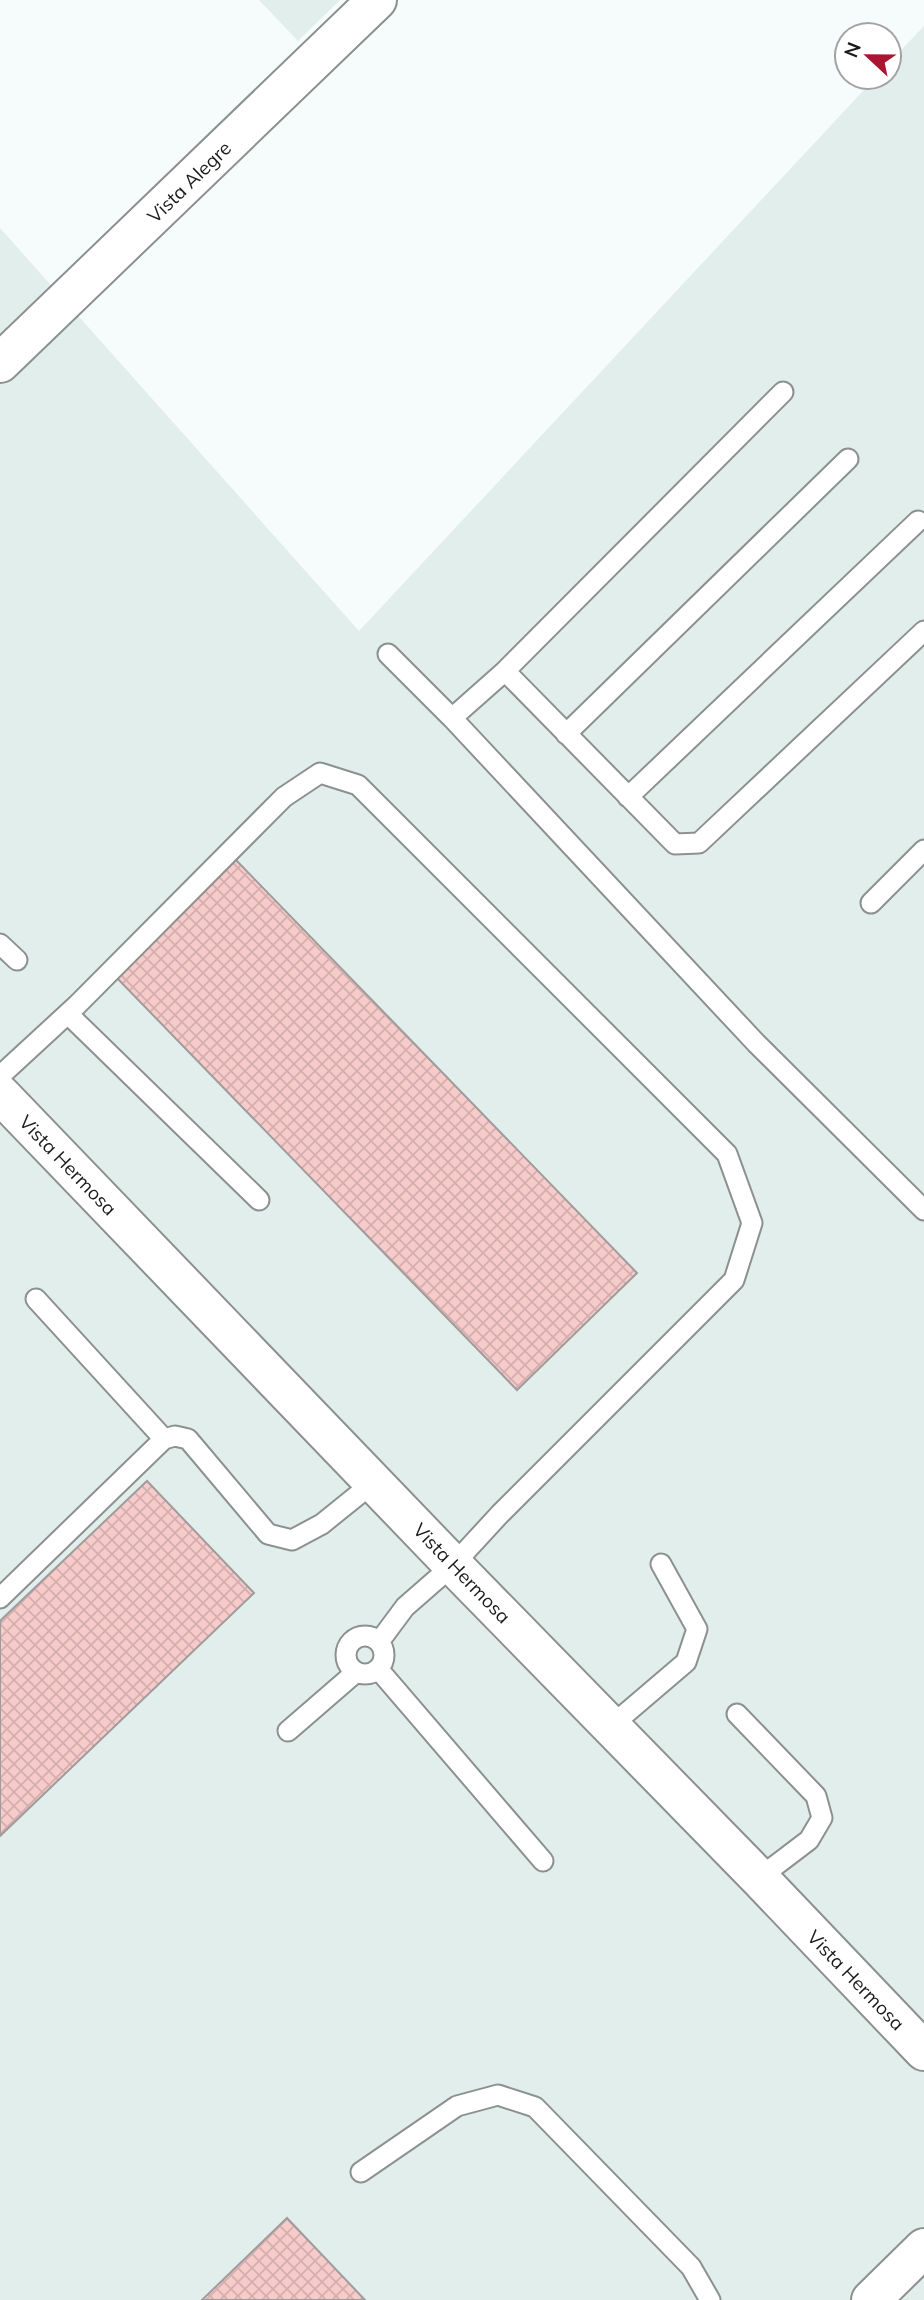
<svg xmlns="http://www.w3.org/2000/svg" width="924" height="2300" font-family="Mulish,sans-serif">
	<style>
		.built { fill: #e1eeeb }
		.building { fill: url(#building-cross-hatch); stroke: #a19c9c; stroke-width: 2 }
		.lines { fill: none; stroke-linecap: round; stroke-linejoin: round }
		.lane-casing { stroke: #8c9190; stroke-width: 23 }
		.street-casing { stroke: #8c9190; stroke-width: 42 }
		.lane { stroke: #fff; stroke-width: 19 }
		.street { stroke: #fff; stroke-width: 38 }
		.labels { text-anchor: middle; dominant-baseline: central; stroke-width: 5; stroke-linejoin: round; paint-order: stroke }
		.street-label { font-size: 19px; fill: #191a1a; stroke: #fff }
	</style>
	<defs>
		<pattern id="building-cross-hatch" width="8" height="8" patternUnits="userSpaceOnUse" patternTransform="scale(1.75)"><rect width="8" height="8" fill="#f8cbcb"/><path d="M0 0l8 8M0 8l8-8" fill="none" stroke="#d4aeae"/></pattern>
	</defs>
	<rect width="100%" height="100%" fill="#f6fcfb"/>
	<path class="built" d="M 259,0 L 340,0 L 298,41 Z
		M 924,26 L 924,2300 L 0,2300 L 0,228 L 359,631 L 876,77 L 889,77 L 889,63 Z"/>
	<path class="building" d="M 235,859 L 637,1273 L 517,1390 L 115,976 Z
		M 147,1481 L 254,1593 L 0,1836 L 0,1621 Z
		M 287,2218 L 365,2300 L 202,2300 Z"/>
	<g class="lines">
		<g class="lane-casing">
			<path id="lane" d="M 388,654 L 452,718 L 756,1043 L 924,1210
				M 505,671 L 783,392
				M 452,718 L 505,671 L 675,844 L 699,843 L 924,631
				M 566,734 L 848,459
				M 628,797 L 918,521
				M 871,903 L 924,850
				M 0,944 L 17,960
				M 68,1014 L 259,1200
				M 0,1076 L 77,1005 L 284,797 L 320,773 L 358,785 L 727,1154 L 752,1223 L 734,1280 L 500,1514 L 453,1565 L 405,1607 L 379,1642
				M 36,1299 L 164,1439
				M 0,1598 L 164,1439 L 175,1436 L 188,1439 L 268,1534 L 292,1540 L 322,1524 L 374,1482
				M346 1655a19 19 0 1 1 38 0a19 19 0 1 1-38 0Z
				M 379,1670 L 543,1861
				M 737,1714 L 816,1796 L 822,1818 L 809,1840 L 759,1878
				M 611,1726 L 686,1662 L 697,1629 L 661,1564
				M 288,1731 L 355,1673
				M 361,2172 L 457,2106 L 498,2095 L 535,2107 L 691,2267 L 710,2300"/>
		</g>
		<g class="street-casing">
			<path id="street" d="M 0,363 L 377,0
				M 0,1094 L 453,1565 L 759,1878 L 924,2051
				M 871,2300 L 924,2248"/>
		</g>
		<use href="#lane" class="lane"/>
		<use href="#street" class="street"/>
	</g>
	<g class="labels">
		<g class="street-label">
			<text transform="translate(189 182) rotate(-44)">Vista Alegre</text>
			<text transform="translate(68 1165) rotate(46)">Vista Hermosa</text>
			<text transform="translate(462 1573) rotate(46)">Vista Hermosa</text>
			<text transform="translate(856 1980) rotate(46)">Vista Hermosa</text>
		</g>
	</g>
	<g transform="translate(868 56) rotate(292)"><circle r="33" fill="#ffffff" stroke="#a3a3a3" stroke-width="2"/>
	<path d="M0-5L12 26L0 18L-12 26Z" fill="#ab1531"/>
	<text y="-10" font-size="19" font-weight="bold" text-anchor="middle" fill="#191a1a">N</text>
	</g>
</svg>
